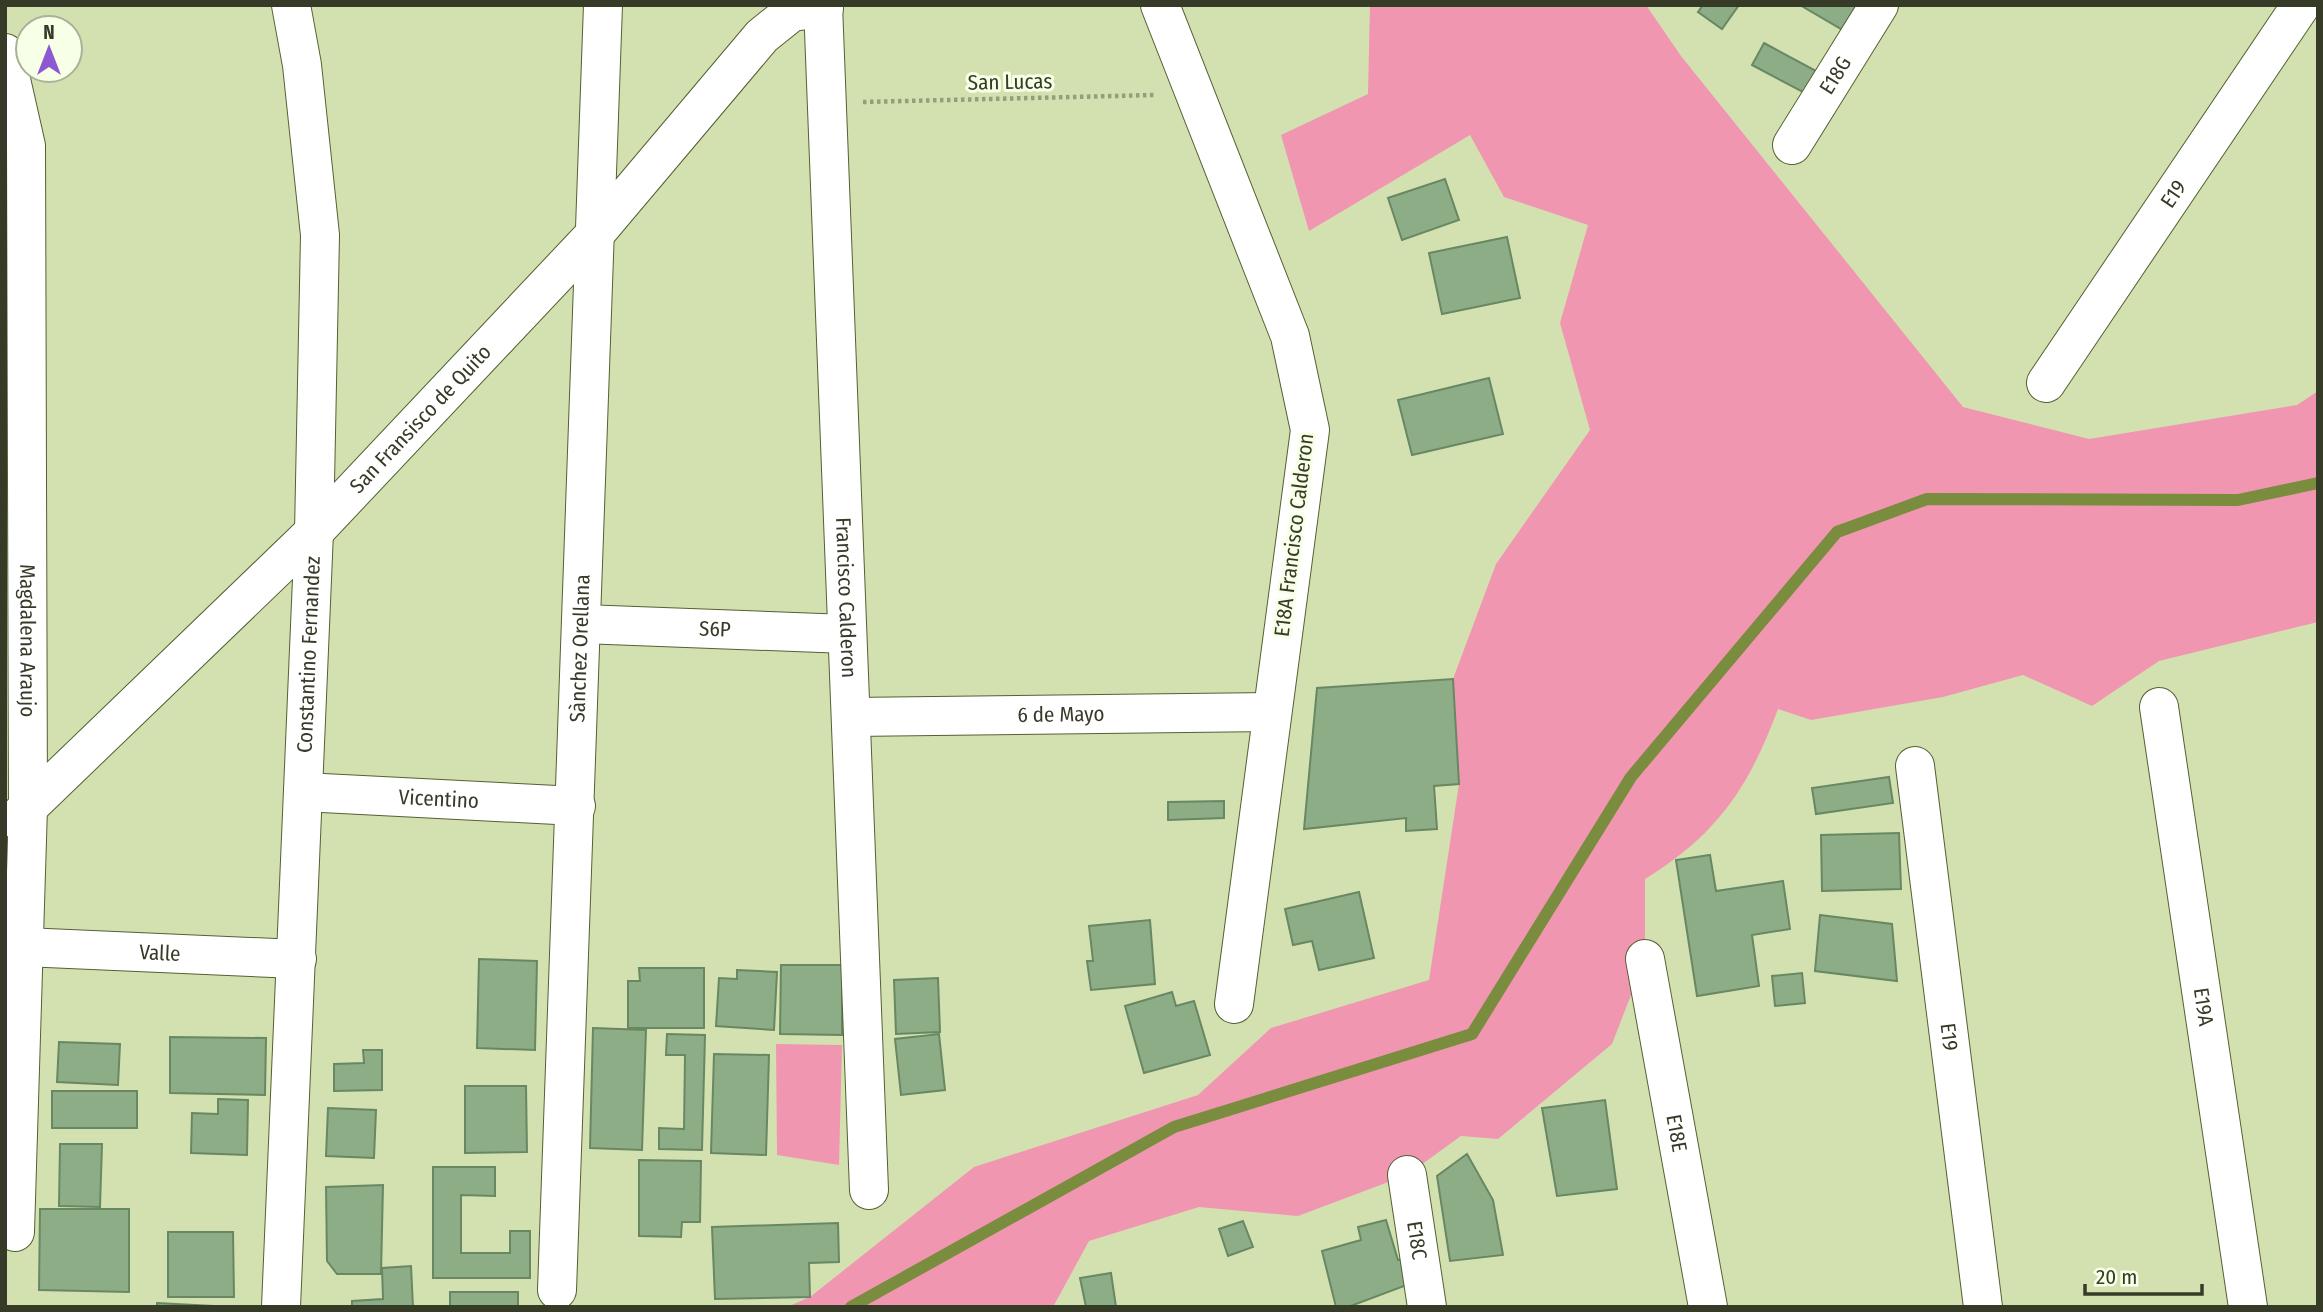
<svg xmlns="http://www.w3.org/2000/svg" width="2323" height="1312" font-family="'Fira Sans Condensed',sans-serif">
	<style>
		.green { fill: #f196b1 }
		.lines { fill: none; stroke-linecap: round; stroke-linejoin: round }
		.stream { stroke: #7a8c3d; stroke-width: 12 }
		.building { fill: #8cad86; stroke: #688863; stroke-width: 2 }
		.minor-casing { stroke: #546033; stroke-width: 40 }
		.path { stroke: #949f7a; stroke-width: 4.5; stroke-dasharray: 3.5 3.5; stroke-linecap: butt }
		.minor { stroke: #fff; stroke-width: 38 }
		.labels { text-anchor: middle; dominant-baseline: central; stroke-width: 6; stroke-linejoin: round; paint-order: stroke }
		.street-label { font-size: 21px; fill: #363b28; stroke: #f7ffe6 }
	</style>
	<rect width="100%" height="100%" fill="#d3e1b0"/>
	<path class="green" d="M 1370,5 L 1646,5 L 1681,56 L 1963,407 L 2089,439 L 2297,405 L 2318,391 L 2318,622 L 2159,661 L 2092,706 L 2023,675 L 1943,697 L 1811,720 L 1778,709 C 1749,787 1717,835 1645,879 L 1645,959 L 1612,1044 L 1498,1139 L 1461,1136 L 1407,1175 L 1298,1216 L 1199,1207 L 1089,1241 L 1053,1307 L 787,1307 L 810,1297 L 974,1167 L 1198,1095 L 1271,1028 L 1429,980 L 1459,784 L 1453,679 L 1496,564 L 1590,430 L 1560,323 L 1588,225 L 1504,197 L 1470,135 L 1309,231 L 1281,135 L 1368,94 Z
		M 776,1044 L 842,1045 L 839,1165 L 777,1155 Z"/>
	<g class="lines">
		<path class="stream" d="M 851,1307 L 1174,1127 L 1472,1034 L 1631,777 L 1837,532 L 1927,499 L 2238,500 L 2318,483"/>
	</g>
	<path class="building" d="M 1703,5 L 1739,5 L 1722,29 L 1698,12 Z
		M 1800,5 L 1870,5 L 1853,36 Z
		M 1764,43 L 1829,78 L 1818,100 L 1752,65 Z
		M 1445,179 L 1459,220 L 1402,240 L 1388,198 Z
		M 1507,237 L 1520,298 L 1442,314 L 1429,253 Z
		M 1489,378 L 1503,434 L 1412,455 L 1398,400 Z
		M 1453,679 L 1459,784 L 1434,786 L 1437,829 L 1406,831 L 1406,818 L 1304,829 L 1317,688 Z
		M 1889,777 L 1893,803 L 1816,814 L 1812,788 Z
		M 1224,801 L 1224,818 L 1168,820 L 1168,802 Z
		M 1899,833 L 1901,889 L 1822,891 L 1821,835 Z
		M 1710,855 L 1716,891 L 1783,881 L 1790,929 L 1752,935 L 1759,986 L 1697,996 L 1676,860 Z
		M 1359,892 L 1374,958 L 1319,970 L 1312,941 L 1293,945 L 1285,909 Z
		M 1820,915 L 1892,924 L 1897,981 L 1815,971 Z
		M 1150,920 L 1155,984 L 1091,990 L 1087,961 L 1093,961 L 1089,926 Z
		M 479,959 L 537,961 L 535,1050 L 477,1048 Z
		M 781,965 L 842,965 L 842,1035 L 780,1034 Z
		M 639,968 L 704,968 L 704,1028 L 628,1028 L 628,981 L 640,981 Z
		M 737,970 L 777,972 L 774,1030 L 716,1026 L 719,978 L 737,979 Z
		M 1802,973 L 1805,1003 L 1775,1006 L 1772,976 Z
		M 938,978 L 940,1032 L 896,1034 L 894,980 Z
		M 1172,992 L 1176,1006 L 1194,1001 L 1210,1055 L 1144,1073 L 1125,1006 Z
		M 593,1028 L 646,1030 L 642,1150 L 590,1148 Z
		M 667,1034 L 705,1035 L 702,1150 L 659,1149 L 659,1128 L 684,1129 L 685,1055 L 666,1055 Z
		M 939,1034 L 945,1090 L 901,1095 L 895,1039 Z
		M 170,1037 L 266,1038 L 265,1095 L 170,1093 Z
		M 59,1042 L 120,1044 L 118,1085 L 57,1082 Z
		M 363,1050 L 382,1050 L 382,1090 L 334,1091 L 334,1064 L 364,1063 Z
		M 714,1054 L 769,1055 L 766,1155 L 711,1153 Z
		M 465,1086 L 526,1086 L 527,1152 L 465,1153 Z
		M 52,1091 L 137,1091 L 137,1128 L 52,1128 Z
		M 218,1099 L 248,1100 L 247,1155 L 191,1153 L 192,1113 L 218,1114 Z
		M 1605,1100 L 1617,1189 L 1557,1196 L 1542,1108 Z
		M 328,1108 L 376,1110 L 374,1158 L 326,1156 Z
		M 60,1144 L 102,1144 L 100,1207 L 59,1206 Z
		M 1467,1154 L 1493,1200 L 1503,1255 L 1450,1261 L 1437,1176 Z
		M 639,1160 L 701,1161 L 700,1222 L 682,1222 L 681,1237 L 639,1236 Z
		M 433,1167 L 495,1167 L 495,1196 L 461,1195 L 461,1253 L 510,1253 L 510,1231 L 530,1231 L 530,1278 L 433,1278 Z
		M 383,1185 L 381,1274 L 337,1274 L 327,1261 L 326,1187 Z
		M 40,1209 L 129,1209 L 129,1292 L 39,1290 Z
		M 1386,1220 L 1398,1260 L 1408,1258 L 1415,1282 L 1348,1307 L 1336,1307 L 1322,1251 L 1361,1240 L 1358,1227 Z
		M 1243,1221 L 1253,1247 L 1228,1256 L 1219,1229 Z
		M 838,1223 L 839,1262 L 809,1263 L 810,1297 L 715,1299 L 712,1227 Z
		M 168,1232 L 233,1232 L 234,1297 L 168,1297 Z
		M 411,1266 L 413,1307 L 352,1307 L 352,1301 L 383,1299 L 382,1268 Z
		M 1111,1273 L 1116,1307 L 1086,1307 L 1080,1278 Z
		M 450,1292 L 518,1292 L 518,1307 L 450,1307 Z
		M 157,1303 L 213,1306 L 213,1307 L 157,1307 Z"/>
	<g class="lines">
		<g class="minor-casing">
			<g id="minor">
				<path id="s1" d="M 823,5 L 869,1190"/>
				<path d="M 1160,5 L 1290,336 L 1310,430 L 1234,1004"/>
				<path id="s2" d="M 5,53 L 26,146 L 28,807 L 15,1232"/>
				<path id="s3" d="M 1792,145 L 1879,5"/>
				<path id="s4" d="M 2046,383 L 2301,5"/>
				<path id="s5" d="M 582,624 L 847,634"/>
				<path id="s6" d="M 2159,707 L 2248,1307"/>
				<path id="s7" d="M 851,717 L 1271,712"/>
				<path id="s8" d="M 1915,766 L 1983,1307"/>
				<path id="s9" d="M 303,792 L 576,806"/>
				<path id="s10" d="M 16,819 L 314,532 L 595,234 L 762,36 L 792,12 L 824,8"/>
				<path id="s11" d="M 24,947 L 297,959"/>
				<path id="s12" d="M 1645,959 L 1708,1307"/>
				<path id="s13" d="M 1407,1175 L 1427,1307"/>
				<path id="s14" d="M 557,1290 L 603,5"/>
				<path id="s15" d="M 281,1307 L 314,532 L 320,235 L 302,65 L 291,5"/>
			</g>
		</g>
		<path class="path" d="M 863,102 L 1155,95"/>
		<use href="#minor" class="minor"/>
	</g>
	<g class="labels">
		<g class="street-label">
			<text stroke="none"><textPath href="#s3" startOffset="82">E18G</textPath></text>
			<text transform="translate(1010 82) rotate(-1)">San Lucas</text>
			<text stroke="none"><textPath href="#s4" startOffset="228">E19</textPath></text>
			<text stroke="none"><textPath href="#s10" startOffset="569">San Fransisco de Quito</textPath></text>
			<text transform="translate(1294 535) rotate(-83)">E18A Francisco Calderon</text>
			<text stroke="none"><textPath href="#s1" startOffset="593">Francisco Calderon</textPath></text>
			<text stroke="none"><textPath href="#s5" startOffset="133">S6P</textPath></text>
			<text stroke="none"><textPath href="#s2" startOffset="590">Magdalena Araujo</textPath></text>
			<text stroke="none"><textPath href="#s14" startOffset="642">Sànchez Orellana</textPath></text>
			<text stroke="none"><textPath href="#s15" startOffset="653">Constantino Fernandez</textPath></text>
			<text stroke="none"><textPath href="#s7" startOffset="210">6 de Mayo</textPath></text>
			<text stroke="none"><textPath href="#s9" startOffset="136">Vicentino</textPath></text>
			<text stroke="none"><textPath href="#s11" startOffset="136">Valle</textPath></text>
			<text stroke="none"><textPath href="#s6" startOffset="303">E19A</textPath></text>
			<text stroke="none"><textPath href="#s8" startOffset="273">E19</textPath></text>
			<text stroke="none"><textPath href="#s12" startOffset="177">E18E</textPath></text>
			<text stroke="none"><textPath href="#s13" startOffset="66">E18C</textPath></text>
		</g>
	</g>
	<rect width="2323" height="1312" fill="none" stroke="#363b28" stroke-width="14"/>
	<g transform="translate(49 49)"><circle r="33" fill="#f7ffe6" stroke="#aab19a" stroke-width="2"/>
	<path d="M0-5L12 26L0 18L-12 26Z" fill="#8d58d1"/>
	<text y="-10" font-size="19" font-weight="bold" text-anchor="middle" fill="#363b28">N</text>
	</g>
	<path d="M2085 1284v10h117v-10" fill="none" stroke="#363b28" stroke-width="3.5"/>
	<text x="2096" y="1284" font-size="21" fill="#363b28" stroke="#f7ffe6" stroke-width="5" paint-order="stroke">20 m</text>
</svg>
